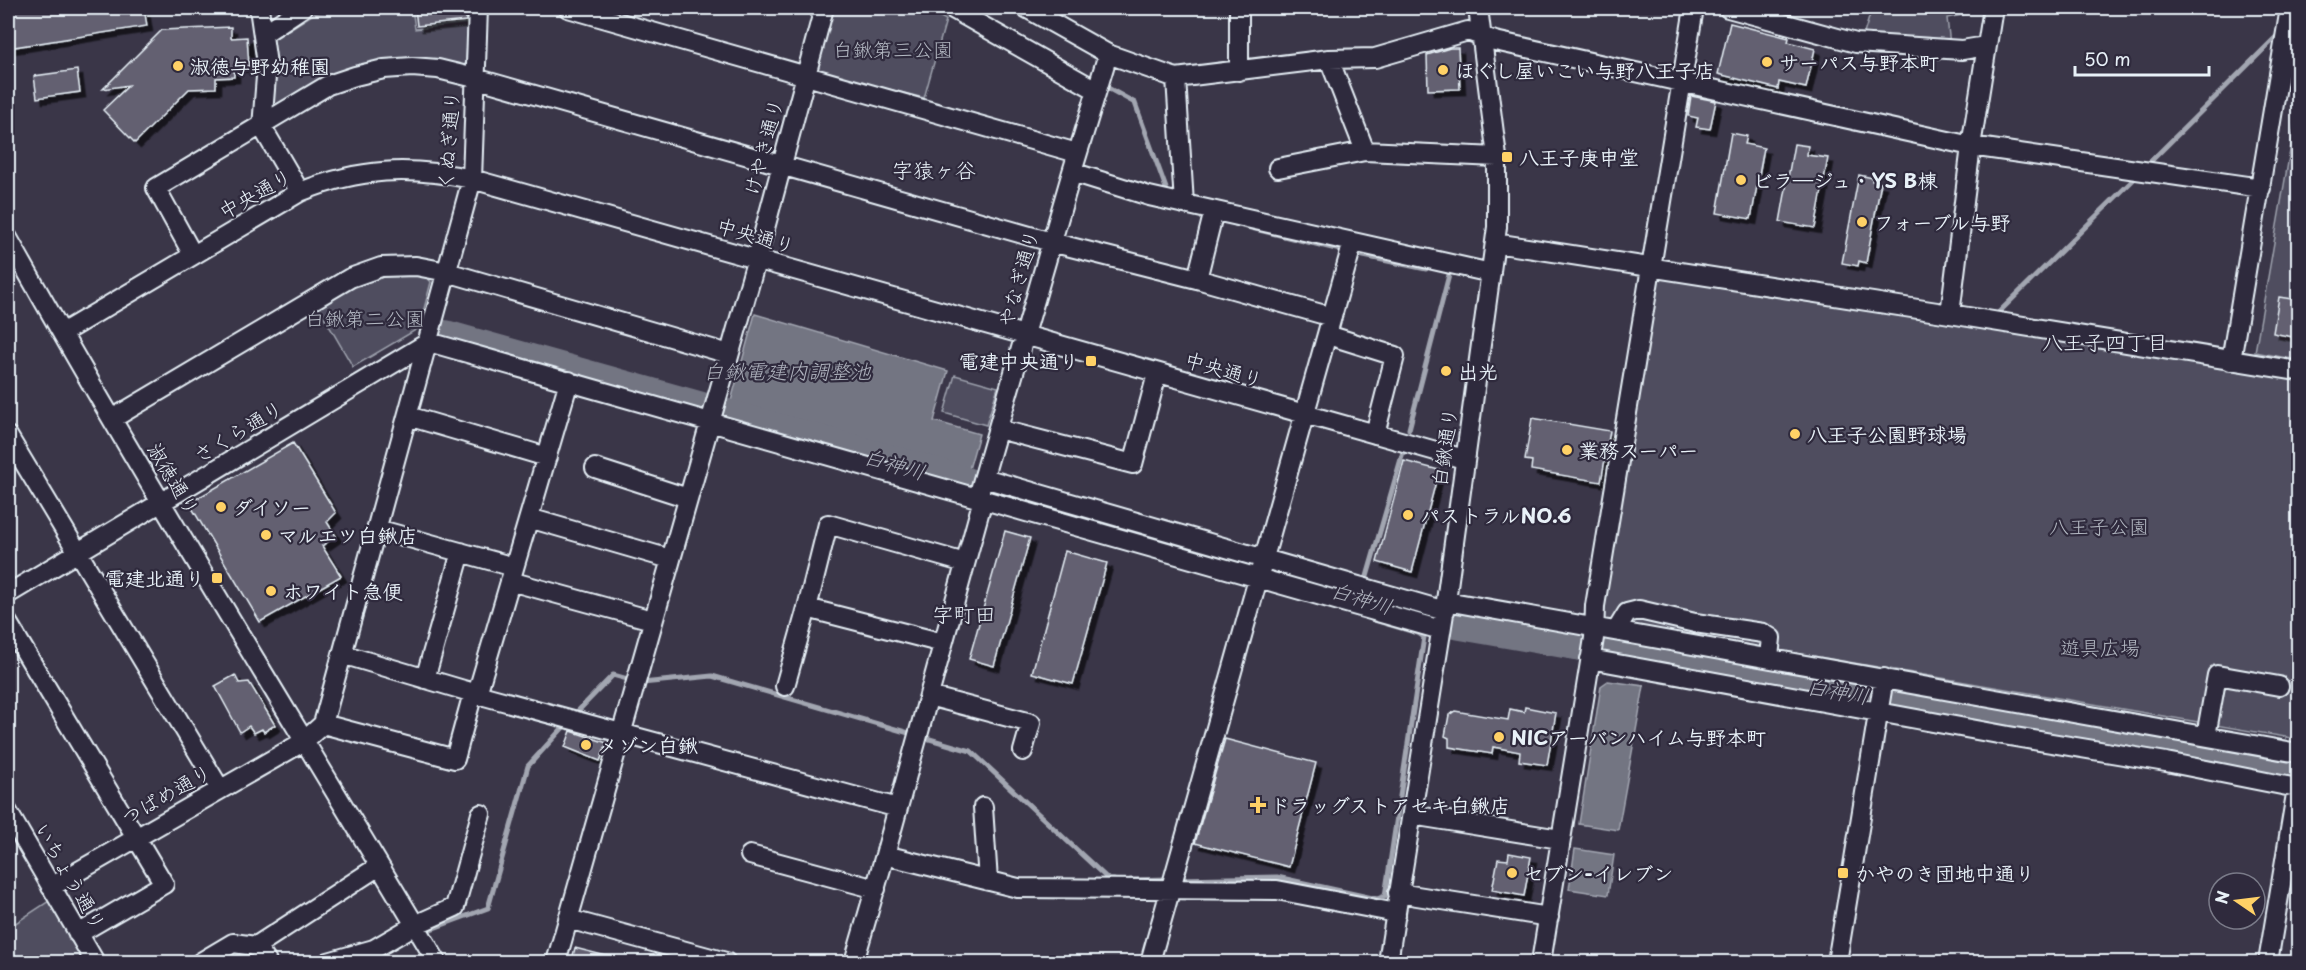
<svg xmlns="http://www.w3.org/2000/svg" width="2306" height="970" font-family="'Playpen Sans','Klee One',sans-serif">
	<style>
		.green { fill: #504e5f; stroke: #9ca0ac; stroke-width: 1.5 }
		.water { fill: #737482; stroke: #a2a6b1; stroke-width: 1.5 }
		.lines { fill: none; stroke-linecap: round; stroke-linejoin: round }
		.stream { stroke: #a2a6b1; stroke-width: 5 }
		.river { stroke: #737482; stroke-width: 32 }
		.building { fill: #636171; stroke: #e8f1f8; stroke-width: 1.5; filter: url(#shadow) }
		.minor-casing { stroke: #e8f1f8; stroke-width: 22 }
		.minor { stroke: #2f2a3d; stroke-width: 18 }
		.poi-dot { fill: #ffd166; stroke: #2f2a3d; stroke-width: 2 }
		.labels { text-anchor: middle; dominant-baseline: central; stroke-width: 4.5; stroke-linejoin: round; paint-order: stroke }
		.park-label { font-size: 20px; fill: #b3b8c2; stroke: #2f2a3d }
		.poi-label { font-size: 20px; font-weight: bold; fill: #e8f1f8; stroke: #2f2a3d; text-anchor: start }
		.street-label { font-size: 20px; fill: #e8f1f8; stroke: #2f2a3d }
		.neighbourhood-label { font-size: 21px; fill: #e8f1f8; stroke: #2f2a3d }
		.water-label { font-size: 21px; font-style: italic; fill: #aeb2bd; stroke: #2f2a3d }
	</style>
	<defs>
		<filter id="shadow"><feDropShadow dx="5.5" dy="5.5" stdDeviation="0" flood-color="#0009"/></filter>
	</defs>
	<rect width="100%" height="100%" fill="#3a3648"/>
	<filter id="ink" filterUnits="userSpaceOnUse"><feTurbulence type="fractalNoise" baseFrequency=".0167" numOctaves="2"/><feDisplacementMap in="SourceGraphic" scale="12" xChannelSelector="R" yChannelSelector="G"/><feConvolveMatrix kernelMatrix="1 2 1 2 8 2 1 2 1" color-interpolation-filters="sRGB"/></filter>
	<g filter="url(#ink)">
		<path class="green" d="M 344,8 L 412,8 L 415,29 L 468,23 L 466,63 L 459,69 L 398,62 L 277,110 L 268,103 L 266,44 L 315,13 Z
			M 834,8 L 925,8 L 946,20 L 924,98 L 816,71 Z
			M 1872,8 L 1965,8 L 1967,14 L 1947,18 L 1950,45 L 1862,40 Z
			M 2298,105 L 2298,360 L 2255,352 Z
			M 404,273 L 426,276 L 431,282 L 419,328 L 353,367 L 317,305 C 345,289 371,276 404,273 Z
			M 1659,276 L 2298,380 L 2298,732 L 2291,738 L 1604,620 L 1599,611 L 1654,279 Z
			M 955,375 L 998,387 L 986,425 L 944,413 Z
			M 52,899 L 89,962 L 8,962 L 8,928 Z"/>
		<path class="water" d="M 755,314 L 948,371 L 934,421 L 979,434 L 969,469 L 731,401 Z
			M 1608,681 L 1644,686 L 1618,830 L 1579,824 L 1601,686 Z
			M 1575,849 L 1614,855 L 1608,895 L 1569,889 Z"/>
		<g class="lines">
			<path class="stream" d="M 1106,87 L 1135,103 L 1167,191
				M 2145,167 L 2279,34
				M 1235,224 L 1340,250
				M 1359,255 L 1426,269
				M 1995,316 L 2137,176
				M 1409,429 L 1449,275
				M 1366,580 L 1403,452
				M 574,715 L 613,675 L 642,683 L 712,676 L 971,751 L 1109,880 L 1114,880
				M 1178,879 L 1277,877 L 1377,899 L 1385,896 L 1424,637 L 1418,633 L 1371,619
				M 1130,880 L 1168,879
				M 431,929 L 488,908 L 528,766 L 568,722"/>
			<path class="river" d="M 445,336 L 941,475 L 1011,498 L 1204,550
				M 1286,574 L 1432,619 L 2298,770"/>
		</g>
		<path class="building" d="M 8,8 L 144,8 L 147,26 L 8,48 Z
			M 415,8 L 466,8 L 466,21 L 417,26 Z
			M 1730,23 L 1789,38 L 1788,42 L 1815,49 L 1806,88 L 1779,82 L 1778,89 L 1718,74 Z
			M 231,27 L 231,38 L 247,37 L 249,66 L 234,67 L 234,77 L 216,78 L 216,88 L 189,89 L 135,143 L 103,110 L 129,85 L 103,89 L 162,30 Z
			M 1450,48 L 1458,48 L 1460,89 L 1428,90 L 1427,55 Z
			M 77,70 L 80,92 L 37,98 L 34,76 Z
			M 1691,96 L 1716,101 L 1710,129 L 1696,127 L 1698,118 L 1688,116 Z
			M 1731,133 L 1747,136 L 1745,144 L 1764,148 L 1751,219 L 1717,213 Z
			M 1794,144 L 1808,146 L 1807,155 L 1828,158 L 1815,228 L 1780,222 Z
			M 1859,175 L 1873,178 L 1872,181 L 1881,183 L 1866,263 L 1859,261 L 1858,266 L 1842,263 Z
			M 2279,297 L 2298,300 L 2298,338 L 2273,333 Z
			M 1532,418 L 1610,431 L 1601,482 L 1531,470 L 1532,461 L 1525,460 Z
			M 293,443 L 336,513 L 327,522 L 336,536 L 322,546 L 341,576 L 260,622 L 189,503 Z
			M 1404,461 L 1439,470 L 1412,572 L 1377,562 Z
			M 1005,531 L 1030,538 L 994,666 L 969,659 Z
			M 1065,551 L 1107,563 L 1073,684 L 1032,673 Z
			M 235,675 L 239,683 L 249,682 L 275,725 L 264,732 L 262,729 L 254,733 L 249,726 L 240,732 L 215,686 Z
			M 1525,707 L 1556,713 L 1547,765 L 1519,761 L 1520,752 L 1493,747 L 1492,754 L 1449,747 L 1449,738 L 1445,736 L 1449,715 L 1455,711 L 1508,720 L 1510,709 L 1524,712 Z
			M 571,731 L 607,743 L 600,761 L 565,747 Z
			M 1225,739 L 1316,763 L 1289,867 L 1195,843 Z
			M 1509,853 L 1531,857 L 1524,896 L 1492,890 L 1498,859 L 1508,860 Z
			M 575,948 L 614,958 L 613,963 L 571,963 Z"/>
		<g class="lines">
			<g class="minor-casing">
				<path id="minor" d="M 259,8 L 267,64 L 262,127 L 300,192
					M 568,8 L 1077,153
					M 951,8 L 1096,90
					M 1026,8 L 1108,54 L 1176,78 L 1329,59 L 1375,58 L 1468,31 L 1495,41 L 1971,146 L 2261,188
					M 1728,8 L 1856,43 L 1962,50 L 1986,46
					M 263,34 L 302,8
					M 1329,59 L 1365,151 L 1497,157
					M 1239,71 L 1239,8
					M 1176,78 L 1184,204
					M 1278,168 L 1365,151
					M 1072,172 L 1149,196 L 1491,273
					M 8,238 C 145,483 294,721 437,962
					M 1495,243 L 1950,314 L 2298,371
					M 193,255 L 156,188 L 328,85 L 355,76 L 384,69 L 412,67 L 438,69 L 475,78 L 1051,242 L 1197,279 L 1332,317
					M 1197,279 L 1214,211
					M 1950,314 L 1971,146 L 1993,8
					M 62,333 L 300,192 C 360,168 409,166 472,179 L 1464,459
					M 1328,335 L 1395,356 L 1375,434
					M 429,342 L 1441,630
					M 2231,361 L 2290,8
					M 408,416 L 547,457
					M 112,419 L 350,278 L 381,267 L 416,266 L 447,272 L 729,354
					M 998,429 L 1133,464 L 1157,374
					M 8,436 L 220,789
					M 595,468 L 688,498
					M 984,478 L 1445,611
					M 980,490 L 1072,172 L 1108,54
					M 529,518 L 670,559
					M 377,529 L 514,567
					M 510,581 L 652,620
					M 8,594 L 429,342
					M 1446,601 L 2298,753
					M 807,608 L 828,524 L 965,563
					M 8,623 L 164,884 L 78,934
					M 1616,631 L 1627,613 L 1639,610 L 1695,623 L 1763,633 L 1771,638 L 1769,657
					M 342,654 L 477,694 L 898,808
					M 1590,659 L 2009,736 L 2166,762 L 2297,788 L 2268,962
					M 425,679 L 461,552
					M 785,686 L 807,608 L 943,643
					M 477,694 L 569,381
					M 929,696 L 1031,723 L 1023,751
					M 323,724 L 455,759 L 473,693
					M 2206,736 L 2217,675 L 2279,686
					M 983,807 L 988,881
					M 8,812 L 95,962
					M 1412,815 L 1560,839
					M 750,855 L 876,889
					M 885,855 L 1018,888 L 1277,890 L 1386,911 L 1396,915
					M 51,887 L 303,742 L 323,724 L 472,179 L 478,8
					M 1398,893 L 1549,917
					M 568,919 L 726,962
					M 256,946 L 267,962
					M 201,962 L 233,943 L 256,946 L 379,866
					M 328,962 L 374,949 L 415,925 L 455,907 L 481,814
					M 556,962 L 757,258 L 824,8
					M 854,962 L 885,855 L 983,499
					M 1150,962 L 1353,242
					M 1388,962 L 1446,601 L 1497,227 L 1497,157 L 1478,8
					M 1541,962 L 1594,638 L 1595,606 L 1694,8
					M 1837,962 L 1884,678"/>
			</g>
			<use href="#minor" class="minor"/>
		</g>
	</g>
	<g class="poi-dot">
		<circle cx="1767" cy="62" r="6"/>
		<circle cx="178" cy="66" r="6"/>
		<circle cx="1443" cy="70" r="6"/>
		<rect x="1501" y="151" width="12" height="12" rx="3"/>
		<circle cx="1741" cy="180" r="6"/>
		<circle cx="1862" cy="222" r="6"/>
		<rect x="1085" y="355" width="12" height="12" rx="3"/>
		<circle cx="1446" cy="371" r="6"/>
		<circle cx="1795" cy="434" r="6"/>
		<circle cx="1567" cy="450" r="6"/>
		<circle cx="221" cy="507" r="6"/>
		<circle cx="1408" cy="515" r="6"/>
		<circle cx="266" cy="535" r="6"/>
		<rect x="211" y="572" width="12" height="12" rx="3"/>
		<circle cx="271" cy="591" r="6"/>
		<circle cx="1499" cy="737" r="6"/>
		<circle cx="586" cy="745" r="6"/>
		<path d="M1255 796h6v6h6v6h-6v6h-6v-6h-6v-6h6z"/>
		<circle cx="1512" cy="873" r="6"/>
		<rect x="1837" y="867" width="12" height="12" rx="3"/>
	</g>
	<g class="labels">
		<g class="park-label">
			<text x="893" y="49">白鍬第三公園</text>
			<text x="365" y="318">白鍬第二公園</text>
			<text x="2099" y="526">八王子公園</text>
			<text x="2100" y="647">遊具広場</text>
		</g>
		<g class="poi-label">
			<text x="1779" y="62">サーパス与野本町</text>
			<text x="190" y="66">淑徳与野幼稚園</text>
			<text x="1455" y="70">ほぐし屋いこい与野八王子店</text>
			<text x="1519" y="157">八王子庚申堂</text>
			<text x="1753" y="180">ビラ―ジュ・YS B棟</text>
			<text x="1874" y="222">フォーブル与野</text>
			<text x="1079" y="361" text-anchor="end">電建中央通り</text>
			<text x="1458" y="371">出光</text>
			<text x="1807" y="434">八王子公園野球場</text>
			<text x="1579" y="450">業務スーパー</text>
			<text x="233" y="507">ダイソー</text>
			<text x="1420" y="515">パストラルNO.6</text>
			<text x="278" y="535">マルエツ白鍬店</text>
			<text x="205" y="578" text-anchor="end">電建北通り</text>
			<text x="283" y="591">ホワイト急便</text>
			<text x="1511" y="737">NICアーバンハイム与野本町</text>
			<text x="598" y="745">メゾン白鍬</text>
			<text x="1270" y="805">ドラッグストアセキ白鍬店</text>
			<text x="1524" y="873">セブン-イレブン</text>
			<text x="1855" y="873">かやのき団地中通り</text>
		</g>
		<g class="street-label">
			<text transform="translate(448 140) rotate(-86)">くぬぎ通り</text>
			<text transform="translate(763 147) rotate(-75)">けやき通り</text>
			<text transform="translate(255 193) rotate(-29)">中央通り</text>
			<text transform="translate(756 235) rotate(16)">中央通り</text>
			<text transform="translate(1018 278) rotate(-74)">やなぎ通り</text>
			<text transform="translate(1224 369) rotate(16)">中央通り</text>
			<text transform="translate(238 431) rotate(-31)">さくら通り</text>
			<text transform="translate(1444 447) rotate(-82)">白鍬通り</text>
			<text transform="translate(174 479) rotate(59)">淑徳通り</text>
			<text transform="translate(166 794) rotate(-30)">つばめ通り</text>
			<text transform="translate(71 876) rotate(60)">いちょう通り</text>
		</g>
		<g class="neighbourhood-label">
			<text x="934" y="169">字猿ヶ谷</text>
			<text x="2105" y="341">八王子四丁目</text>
			<text x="964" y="613">字町田</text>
		</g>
		<g class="water-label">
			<text x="787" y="370">白鍬電建内調整池</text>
			<text transform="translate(895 463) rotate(16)">白神川</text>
			<text transform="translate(1362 597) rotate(17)">白神川</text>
			<text transform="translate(1838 690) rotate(10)">白神川</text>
		</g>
	</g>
	<rect width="2306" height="970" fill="none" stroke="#2f2a3d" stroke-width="30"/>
	<rect x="15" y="15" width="2276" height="940" fill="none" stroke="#e8f1f8" stroke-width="2" filter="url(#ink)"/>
	<g transform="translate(2237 901) rotate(284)"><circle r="28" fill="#2f2a3d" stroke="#797a88" stroke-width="1.5"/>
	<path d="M0-4.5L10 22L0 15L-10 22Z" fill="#ffd166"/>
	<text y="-9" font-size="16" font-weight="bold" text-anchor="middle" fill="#e8f1f8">N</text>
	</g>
	<path d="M2075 66v9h134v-9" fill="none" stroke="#e8f1f8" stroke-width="3"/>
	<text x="2084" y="66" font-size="18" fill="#e8f1f8" stroke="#2f2a3d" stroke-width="4.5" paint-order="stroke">50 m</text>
</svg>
